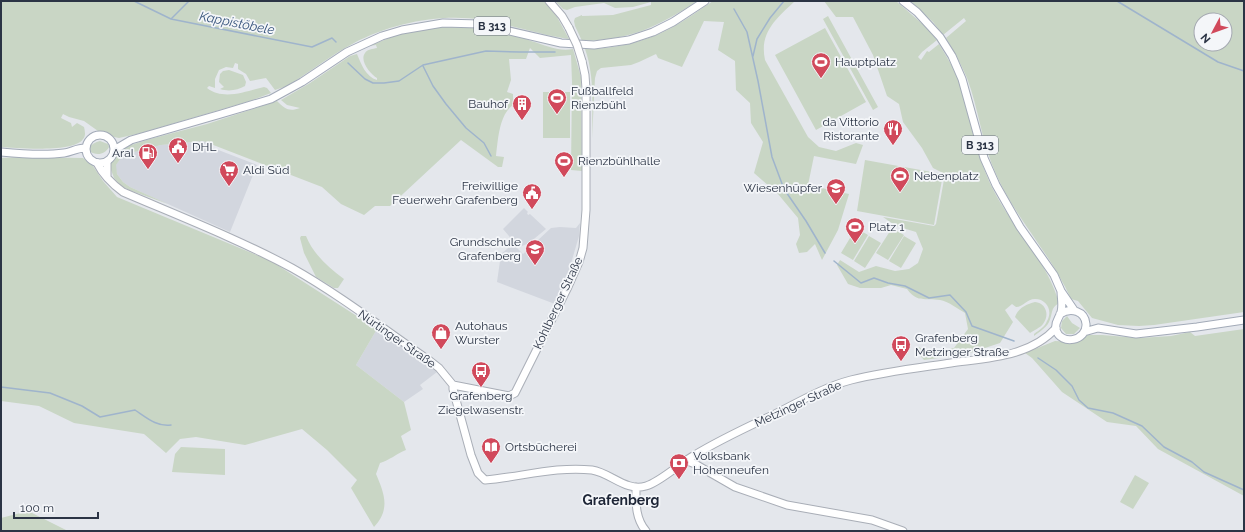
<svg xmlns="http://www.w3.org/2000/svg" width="1245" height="532" font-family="Raleway,sans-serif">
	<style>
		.built { fill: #d2d6de }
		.green { fill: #c9d6c5; fill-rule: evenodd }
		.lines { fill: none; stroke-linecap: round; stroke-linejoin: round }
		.stream { stroke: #9fb4cc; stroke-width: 1.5 }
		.secondary-casing { stroke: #a9aeb7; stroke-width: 9 }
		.primary-casing { stroke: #a3abb8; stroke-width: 9 }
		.secondary { stroke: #fff; stroke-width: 7 }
		.primary { stroke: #fff; stroke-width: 7 }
		.secondary-bridge-casing { stroke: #a9aeb7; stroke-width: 9; stroke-linecap: butt }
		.secondary-bridge { stroke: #fff; stroke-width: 7 }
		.labels { text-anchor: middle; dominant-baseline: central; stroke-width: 3.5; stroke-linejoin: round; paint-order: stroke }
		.shield { fill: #f4f6f9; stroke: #676e7b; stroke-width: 1 }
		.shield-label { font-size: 11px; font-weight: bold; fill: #2b3445 }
		.poi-label { font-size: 12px; fill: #2b3445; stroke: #f4f6f9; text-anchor: start }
		.street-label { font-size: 12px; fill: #2b3445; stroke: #f4f6f9 }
		.water-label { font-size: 13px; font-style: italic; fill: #34527a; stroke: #f4f6f9 }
		.quarter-label { font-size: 14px; font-weight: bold; fill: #1d2536; stroke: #f4f6f9 }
	</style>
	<rect width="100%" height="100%" fill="#e4e7ec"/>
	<path class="built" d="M 203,141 L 209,144 L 208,146 L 257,165 L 230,232 L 130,187 L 123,182 L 117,174 L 115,166 L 121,158 L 133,152 L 161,145 Z
		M 524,208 L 528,212 L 527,213 L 528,215 L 530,214 L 546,229 L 529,243 L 522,246 L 516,240 L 514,242 L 503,229 Z
		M 580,223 L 579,236 L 567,277 L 555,304 L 497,282 L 501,254 L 513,244 L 523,254 L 551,228 L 560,227 L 576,228 Z
		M 377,329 L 429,365 L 437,372 L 420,385 L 423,389 L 404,402 L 356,365 Z"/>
	<path class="green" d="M 1,1 L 544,1 L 557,17 L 569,39 C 540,35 512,25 483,20 C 441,13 392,23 354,43 C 331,55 310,72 287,86 L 275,90 L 266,78 L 250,81 L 246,74 L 238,69 L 238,64 L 235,63 L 233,68 L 226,67 L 219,70 L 215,79 L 215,88 L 209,86 L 207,88 C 224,101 246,91 264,87 L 267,88 L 271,93 L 250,101 L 141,133 L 119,138 L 114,137 L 104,131 L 98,131 L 84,121 L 69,117 L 63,114 L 61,118 L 71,123 L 72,127 L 77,123 L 84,127 C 85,131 86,136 83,139 C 74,153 17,148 1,147 Z
		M 555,1 L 697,1 C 658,27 630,40 582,41 L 575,26 L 574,21 L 575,18 L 582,15 L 582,16 L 613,15 L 651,5 L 651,2 L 633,7 L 615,8 L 604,3 L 575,7 L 567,10 L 563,9 Z
		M 713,1 L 795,1 C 777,18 759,32 765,60 L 808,137 L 819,147 L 836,151 L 856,143 L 863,145 L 856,164 L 814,156 L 808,185 L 849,194 L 838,230 L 822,260 L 815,244 L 807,252 L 799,253 L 796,244 L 800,235 L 798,218 L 778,194 L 754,173 L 763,142 L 751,123 L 750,103 L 736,90 L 735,61 L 718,50 L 724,22 L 704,21 L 682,67 L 658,58 L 656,54 L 639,62 L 631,65 L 601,68 L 597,71 L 595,78 L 592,138 C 592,108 595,77 585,49 C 615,49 645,42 671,28 C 686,20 699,10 713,1 Z
		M 824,1 L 896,1 L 926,27 L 937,40 L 922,52 L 918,57 L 921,60 L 927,51 L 929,52 L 939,44 C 945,54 952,65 957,76 C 970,111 974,148 989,181 C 1008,224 1046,257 1059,303 C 1050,308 1053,314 1049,322 C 1046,328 1039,332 1034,336 L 1034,334 C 1039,330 1045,327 1047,321 C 1053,311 1047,299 1035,299 C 1027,299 1023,307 1016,307 L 1012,304 L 1005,310 L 1013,322 L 1000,343 L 967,354 L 924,360 L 916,351 L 915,347 L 919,347 L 927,353 L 954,348 L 968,329 L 965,313 C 958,309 948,301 940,300 C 925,297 918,304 907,289 L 891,285 L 881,288 L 860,288 L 848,284 L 837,265 L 840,260 L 859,272 L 876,266 L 895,271 L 909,269 L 918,263 L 923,249 L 916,232 L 896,226 L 883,217 L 934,226 L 936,224 L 945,174 L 933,168 L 922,148 L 903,122 L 899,104 L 887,96 L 873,55 L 853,17 L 836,17 Z
		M 910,1 L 1244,1 L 1244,312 L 1154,325 L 1139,326 L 1118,325 L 1092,318 L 1078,301 L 1071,299 C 1051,254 1016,219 996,174 C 982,144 979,110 967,78 C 961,64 954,51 946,38 L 966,21 L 964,18 L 943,35 L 933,22 ZM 1201,20 L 1225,20 L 1225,44 L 1201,44 Z
		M 828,16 L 878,107 L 873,110 L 823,19 Z
		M 443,27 C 462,27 480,28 499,32 C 510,34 521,37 531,41 C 545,45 558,52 573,49 L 581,77 L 582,171 L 571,170 L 572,82 L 571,55 L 540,58 L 530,48 L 526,59 L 509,59 L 511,80 L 507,92 L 513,94 L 513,105 C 499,115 498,140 496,156 L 504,157 L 502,167 L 498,167 L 461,140 L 390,206 L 375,206 L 364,215 L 341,204 L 322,187 L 203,141 L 161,145 L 134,152 L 121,158 L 116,165 L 117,174 L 123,182 L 130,187 L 168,204 L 129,190 L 120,185 L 114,178 L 110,167 L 110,162 L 116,153 L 131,145 L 150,139 L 207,124 L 277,101 C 285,109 289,112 300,108 L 287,105 L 281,100 L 310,83 L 350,56 L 357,54 C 361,64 366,77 377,80 L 377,78 C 371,75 359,61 365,53 C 367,49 373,49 377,48 L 376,45 L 369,46 L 397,35 L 416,30 Z
		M 825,28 L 866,102 L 816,130 L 775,55 Z
		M 229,70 L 243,75 L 246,82 L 245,86 C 238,90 229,92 220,89 L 224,87 L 219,82 L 220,74 L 223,71 Z
		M 543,92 L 570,92 L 570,138 L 543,138 Z
		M 100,141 L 108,144 L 109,147 C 105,155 96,156 89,151 L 89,148 C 92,144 95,142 100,141 Z
		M 21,157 L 83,158 L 93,166 L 103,181 L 117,197 L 271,261 L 377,329 L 356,365 L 404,402 L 411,430 L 401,436 L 406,450 C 396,454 390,460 380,463 L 376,474 C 384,493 391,509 374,527 L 351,488 L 357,480 L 327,450 L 302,429 L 245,445 L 196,437 L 180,439 L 166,453 L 144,434 L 74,423 L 39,406 L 1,401 L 1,158 Z
		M 865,160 L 943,174 L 934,225 L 857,211 Z
		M 856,228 L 868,235 L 853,260 L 841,253 Z
		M 892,228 L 904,235 L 888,260 L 876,253 Z
		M 301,236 L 306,236 C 313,254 329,268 344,279 L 338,288 L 334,288 L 316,277 L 304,253 L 300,238 Z
		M 869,236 L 881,243 L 865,268 L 854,261 Z
		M 904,236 L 916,243 L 901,268 L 889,261 Z
		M 1035,302 C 1046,303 1050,315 1043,324 C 1040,328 1034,330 1030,333 L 1015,317 C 1018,308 1027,304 1035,302 Z
		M 1067,316 L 1072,323 L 1080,328 L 1074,334 L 1066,334 L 1061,328 L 1062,321 Z
		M 1244,329 L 1244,496 L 1158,449 L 1136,426 L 1107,422 L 1062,392 L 1032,358 L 1025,353 L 1055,341 L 1076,342 L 1087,335 L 1102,335 L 1139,338 L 1171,336 L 1190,332 L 1195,336 Z
		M 181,447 L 225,449 L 225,475 L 172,472 L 175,454 Z
		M 1135,475 L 1149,483 L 1133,509 L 1120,502 Z
		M 28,511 L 66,530 L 66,531 L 1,531 L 1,518 Z"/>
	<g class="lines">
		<path class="stream" d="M 134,1 L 171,19 L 312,47 L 332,38 L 336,42
			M 1117,1 L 1218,62 L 1244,71
			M 734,9 L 747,32 L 758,81 L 772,157 L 784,189 L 806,221 L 825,253
			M 171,19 L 189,1
			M 753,56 L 757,39 L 770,18 L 784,1
			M 348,63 L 365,79 L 373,83 L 384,83 L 399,81 L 423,65 L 486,51 L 520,52 L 555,52
			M 423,66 L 433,86 L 446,104 L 466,128 L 484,143 L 491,156
			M 834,261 L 861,283 L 874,278 L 888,283 L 905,286 L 929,298 L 950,295 L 966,312 L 972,326 L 1014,341
			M 1038,358 L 1056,370 L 1072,386 L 1079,400 L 1088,408 L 1113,413 L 1142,426 L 1164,447 L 1192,462 L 1204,472 L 1244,490
			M 1,387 L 50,393 L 82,406 L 100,417 L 135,410 C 147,418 157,427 171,425"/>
		<g class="secondary-casing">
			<path id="secondary" d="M 549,1 L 562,16 L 569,28
				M 107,162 L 107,177
				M 97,163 C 103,175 112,184 123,192 C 179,216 238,239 292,268 C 340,295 385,330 430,361 L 439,368 L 453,385 L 453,389 L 471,455 L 478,473 L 485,480 C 521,477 556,466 592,470 C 611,473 626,492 646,486 C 660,482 679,464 693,456 C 719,440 747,427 775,414 C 799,402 824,387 851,380 C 883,372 917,368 951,363 C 987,358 1030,357 1056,328
				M 453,385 L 509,396 L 515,393 L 568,287 L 579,262 L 583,248 L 586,210 L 586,89 L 585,75 L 582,61
				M 685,460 L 695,464 L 735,487 L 787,505 L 872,520 L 903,531
				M 636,487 C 636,503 635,518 646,531"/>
		</g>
		<g class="primary-casing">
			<path id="primary" d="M 903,1 L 917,12 L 928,24 L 940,37 L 952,56 L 962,79 L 984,158 L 996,185 L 1020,227 L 1054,275 L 1061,291 L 1074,310
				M86 149a14 14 0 1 1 28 0a14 14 0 1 1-28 0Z
				M 114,150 L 131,140 L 221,114 L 271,99 L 302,82 L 347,52 L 382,36 L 402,30 L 443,23 L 479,24 L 561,43 L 594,45 L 629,40 L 653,32 L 673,22 L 705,1
				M 1,152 C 21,154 43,156 64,153 C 71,152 77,148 85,148
				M 1060,314 C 1071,307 1085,311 1086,324 C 1087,341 1061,346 1056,330 C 1054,322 1059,319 1061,312 C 1063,305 1061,298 1061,291
				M 1084,332 L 1098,328 L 1136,334 L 1197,327 L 1244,320"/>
		</g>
		<use href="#secondary" class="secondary"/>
		<use href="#primary" class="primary"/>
		<g class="secondary-bridge-casing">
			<path id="secondary-bridge" d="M 569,28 L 577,45 L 582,61"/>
		</g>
		<use href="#secondary-bridge" class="secondary-bridge"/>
	</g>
	<defs>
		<g id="stadium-pin" transform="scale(1)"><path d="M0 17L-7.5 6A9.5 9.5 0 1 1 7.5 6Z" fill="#d1495b" stroke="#f4f6f9"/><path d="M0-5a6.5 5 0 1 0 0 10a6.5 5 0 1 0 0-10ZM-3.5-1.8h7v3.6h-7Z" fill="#fff"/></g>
		<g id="building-pin" transform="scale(1)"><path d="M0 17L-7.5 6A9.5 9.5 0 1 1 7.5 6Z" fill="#d1495b" stroke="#f4f6f9"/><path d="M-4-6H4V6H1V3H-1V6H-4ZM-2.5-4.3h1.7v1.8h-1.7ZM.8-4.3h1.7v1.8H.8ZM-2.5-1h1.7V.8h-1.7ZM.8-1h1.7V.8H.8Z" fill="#fff"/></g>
		<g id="restaurant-pin" transform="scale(1)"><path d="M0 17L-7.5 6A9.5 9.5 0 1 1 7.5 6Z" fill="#d1495b" stroke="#f4f6f9"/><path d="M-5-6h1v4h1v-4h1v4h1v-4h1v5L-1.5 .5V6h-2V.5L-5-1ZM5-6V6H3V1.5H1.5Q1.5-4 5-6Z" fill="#fff"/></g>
		<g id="civic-pin" transform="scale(1)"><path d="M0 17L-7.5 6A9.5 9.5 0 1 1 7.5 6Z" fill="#d1495b" stroke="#f4f6f9"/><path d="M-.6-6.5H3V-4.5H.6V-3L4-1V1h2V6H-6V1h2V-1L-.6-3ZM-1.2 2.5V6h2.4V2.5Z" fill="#fff"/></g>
		<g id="fuel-pin" transform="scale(1)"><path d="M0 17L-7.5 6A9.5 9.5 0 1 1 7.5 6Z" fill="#d1495b" stroke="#f4f6f9"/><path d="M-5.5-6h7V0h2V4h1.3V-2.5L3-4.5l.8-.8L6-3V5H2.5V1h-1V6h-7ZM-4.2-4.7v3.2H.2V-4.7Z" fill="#fff"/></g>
		<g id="supermarket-pin" transform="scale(1)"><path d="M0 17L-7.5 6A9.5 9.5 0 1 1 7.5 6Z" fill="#d1495b" stroke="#f4f6f9"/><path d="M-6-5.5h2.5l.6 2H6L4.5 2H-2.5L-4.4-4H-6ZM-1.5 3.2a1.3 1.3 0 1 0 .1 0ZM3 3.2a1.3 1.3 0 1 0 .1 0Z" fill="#fff"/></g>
		<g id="school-pin" transform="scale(1)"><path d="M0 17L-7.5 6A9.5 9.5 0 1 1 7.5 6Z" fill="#d1495b" stroke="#f4f6f9"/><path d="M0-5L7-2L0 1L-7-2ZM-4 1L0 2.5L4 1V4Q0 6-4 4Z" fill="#fff"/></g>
		<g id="shop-pin" transform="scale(1)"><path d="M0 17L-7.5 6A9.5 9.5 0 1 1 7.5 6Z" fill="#d1495b" stroke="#f4f6f9"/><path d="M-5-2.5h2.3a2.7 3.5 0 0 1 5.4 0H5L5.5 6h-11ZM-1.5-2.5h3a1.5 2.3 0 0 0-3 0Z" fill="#fff"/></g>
		<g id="bus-pin" transform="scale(1)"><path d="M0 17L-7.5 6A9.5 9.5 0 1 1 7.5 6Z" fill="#d1495b" stroke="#f4f6f9"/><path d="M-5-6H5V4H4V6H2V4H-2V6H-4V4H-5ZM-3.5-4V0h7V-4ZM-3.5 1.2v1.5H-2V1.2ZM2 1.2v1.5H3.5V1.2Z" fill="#fff"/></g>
		<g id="library-pin" transform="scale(1)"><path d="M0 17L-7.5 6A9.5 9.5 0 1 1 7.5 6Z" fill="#d1495b" stroke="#f4f6f9"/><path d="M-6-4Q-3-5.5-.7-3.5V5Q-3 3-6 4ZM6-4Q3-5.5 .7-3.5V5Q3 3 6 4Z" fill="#fff"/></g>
		<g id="bank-pin" transform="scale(1)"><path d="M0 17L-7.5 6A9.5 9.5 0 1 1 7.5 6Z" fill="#d1495b" stroke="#f4f6f9"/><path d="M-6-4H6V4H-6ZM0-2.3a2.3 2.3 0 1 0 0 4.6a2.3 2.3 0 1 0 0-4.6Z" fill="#fff"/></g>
	</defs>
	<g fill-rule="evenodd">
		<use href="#stadium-pin" x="821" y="62"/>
		<use href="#stadium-pin" x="557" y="98"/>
		<use href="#building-pin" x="522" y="104"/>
		<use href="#restaurant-pin" x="893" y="129"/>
		<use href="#civic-pin" x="178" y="147"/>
		<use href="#fuel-pin" x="148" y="153"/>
		<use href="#stadium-pin" x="564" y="161"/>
		<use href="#supermarket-pin" x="229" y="170"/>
		<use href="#stadium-pin" x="900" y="176"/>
		<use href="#school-pin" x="836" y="188"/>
		<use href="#civic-pin" x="532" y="193"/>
		<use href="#stadium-pin" x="855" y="227"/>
		<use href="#school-pin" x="535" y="249"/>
		<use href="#shop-pin" x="441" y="333"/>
		<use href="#bus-pin" x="901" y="345"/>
		<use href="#bus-pin" x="481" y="371"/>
		<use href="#library-pin" x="491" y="447"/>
		<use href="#bank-pin" x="679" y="463"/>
	</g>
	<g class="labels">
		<g class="shield">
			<rect x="474" y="17" width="36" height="18" rx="3"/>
			<rect x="962" y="136" width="36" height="18" rx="3"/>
		</g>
		<g class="shield-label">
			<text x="492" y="26">B 313</text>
			<text x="980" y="145">B 313</text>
		</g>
		<g class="poi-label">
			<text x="835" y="62">Hauptplatz</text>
			<text x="571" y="91">Fußballfeld<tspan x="571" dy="14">Rienzbühl</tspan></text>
			<text x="508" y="104" text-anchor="end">Bauhof</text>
			<text x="879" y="122" text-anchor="end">da Vittorio<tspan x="879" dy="14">Ristorante</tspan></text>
			<text x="192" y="147">DHL</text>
			<text x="134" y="153" text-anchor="end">Aral</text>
			<text x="578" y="161">Rienzbühlhalle</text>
			<text x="243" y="170">Aldi Süd</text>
			<text x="914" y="176">Nebenplatz</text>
			<text x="518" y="186" text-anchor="end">Freiwillige<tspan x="518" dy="14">Feuerwehr Grafenberg</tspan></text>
			<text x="822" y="188" text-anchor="end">Wiesenhüpfer</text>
			<text x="869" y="227">Platz 1</text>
			<text x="521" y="242" text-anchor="end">Grundschule<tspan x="521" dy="14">Grafenberg</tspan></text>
			<text x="455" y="326">Autohaus<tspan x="455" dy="14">Wurster</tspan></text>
			<text x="915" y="338">Grafenberg<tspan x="915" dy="14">Metzinger Straße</tspan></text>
			<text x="481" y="396" text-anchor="middle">Grafenberg<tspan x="481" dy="14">Ziegelwasenstr.</tspan></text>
			<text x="505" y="447">Ortsbücherei</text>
			<text x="693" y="456">Volksbank<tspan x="693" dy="14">Hohenneufen</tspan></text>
		</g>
		<g class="street-label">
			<text transform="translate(558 303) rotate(-65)">Kohlberger Straße</text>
			<text transform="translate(397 339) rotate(35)">Nürtinger Straße</text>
			<text transform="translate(798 404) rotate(-25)">Metzinger Straße</text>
		</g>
		<g class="water-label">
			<text transform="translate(237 23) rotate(11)">Kappistöbele</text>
		</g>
		<g class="quarter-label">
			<text x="621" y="500">Grafenberg</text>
		</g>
	</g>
	<rect width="1245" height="532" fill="none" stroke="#2b3445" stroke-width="4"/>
	<g transform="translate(1213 32) rotate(229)"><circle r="19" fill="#f4f6f9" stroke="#a4a8b1"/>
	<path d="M0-3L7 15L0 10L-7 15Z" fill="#d1495b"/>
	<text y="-6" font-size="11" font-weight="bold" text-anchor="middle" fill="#2b3445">N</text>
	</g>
	<path d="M14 512v6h84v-6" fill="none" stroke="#2b3445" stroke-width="2"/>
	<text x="20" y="512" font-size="12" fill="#2b3445" stroke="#f4f6f9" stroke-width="3" paint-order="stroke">100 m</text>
</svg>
